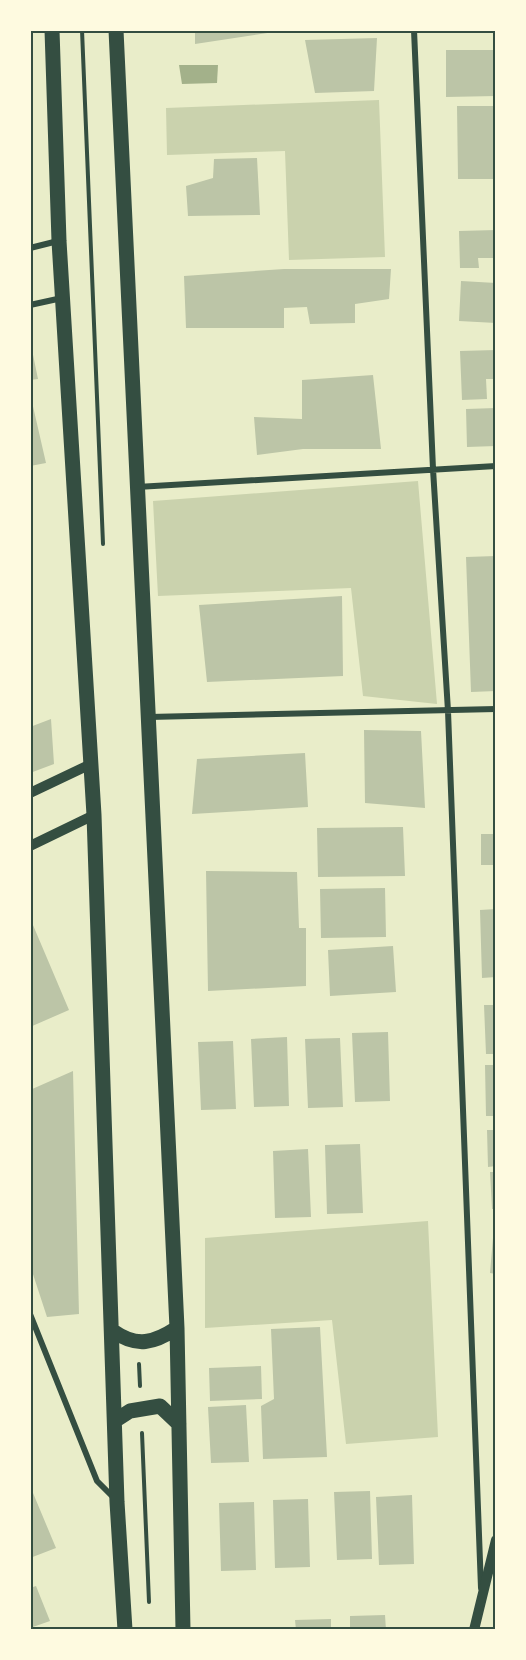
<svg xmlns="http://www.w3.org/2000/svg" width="526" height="1660" font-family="Lora,serif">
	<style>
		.green { fill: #cad2ad }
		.water { fill: #a3b18a }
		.building { fill: #bcc5a7 }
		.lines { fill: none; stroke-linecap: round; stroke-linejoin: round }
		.path { stroke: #344e41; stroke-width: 4 }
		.minor { stroke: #344e41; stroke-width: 6 }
		.tertiary { stroke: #344e41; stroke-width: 10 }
		.primary { stroke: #344e41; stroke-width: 15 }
		.neatline { fill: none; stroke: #344e41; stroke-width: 2 }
	</style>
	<rect width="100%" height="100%" fill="#e9edc9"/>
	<path class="green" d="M 379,100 L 385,257 L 289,260 L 285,151 L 167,155 L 166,108 Z
		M 418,481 L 437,704 L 363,696 L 351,588 L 158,596 L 153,501 Z
		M 428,1221 L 438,1437 L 346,1444 L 332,1320 L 205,1328 L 205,1238 Z"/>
	<path class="water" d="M 179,65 L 218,65 L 217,83 L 182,84 Z"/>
	<path class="building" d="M 195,30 L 274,30 L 274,32 L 195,44 Z
		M 377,38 L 374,91 L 315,93 L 305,40 Z
		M 446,50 L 496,50 L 496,96 L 446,97 Z
		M 457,106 L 496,106 L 496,179 L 458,179 Z
		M 257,158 L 260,215 L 188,216 L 186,186 L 213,178 L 214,159 Z
		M 496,230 L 496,258 L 478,258 L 479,268 L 460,268 L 459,231 Z
		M 284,269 L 391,269 L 389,299 L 355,304 L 355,323 L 310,324 L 307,307 L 284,308 L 284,328 L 186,328 L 184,276 Z
		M 461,281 L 496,283 L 496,323 L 459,321 Z
		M 31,345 L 38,379 L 30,380 L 30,346 Z
		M 496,350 L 496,379 L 486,379 L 487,399 L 462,400 L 460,351 Z
		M 373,375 L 381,449 L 303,449 L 257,455 L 254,417 L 302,419 L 302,380 Z
		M 30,402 L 32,402 L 46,463 L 30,466 Z
		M 496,408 L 496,446 L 467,447 L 466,409 Z
		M 496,556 L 496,691 L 471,692 L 466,557 Z
		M 342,596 L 343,676 L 207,682 L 199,605 Z
		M 51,719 L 54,764 L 30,773 L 30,727 Z
		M 364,730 L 421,731 L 425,808 L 365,803 Z
		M 305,753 L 308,807 L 192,814 L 197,759 Z
		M 403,827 L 405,876 L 318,877 L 317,828 Z
		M 481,834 L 496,834 L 496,865 L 481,865 Z
		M 206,871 L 297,872 L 299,928 L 306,928 L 306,986 L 208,991 Z
		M 385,888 L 386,937 L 321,938 L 320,889 Z
		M 496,909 L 496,977 L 482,978 L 480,910 Z
		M 30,918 L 69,1010 L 30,1027 Z
		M 393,946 L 396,992 L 330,996 L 328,950 Z
		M 484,1005 L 496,1005 L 496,1054 L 486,1054 Z
		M 388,1032 L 390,1101 L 355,1102 L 352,1033 Z
		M 287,1037 L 289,1106 L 254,1107 L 251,1039 Z
		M 340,1038 L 343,1107 L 308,1108 L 305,1039 Z
		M 233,1041 L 236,1109 L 201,1110 L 198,1042 Z
		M 485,1065 L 496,1065 L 496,1116 L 486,1116 Z
		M 73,1071 L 79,1314 L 47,1317 L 30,1265 L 30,1090 Z
		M 487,1130 L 496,1130 L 496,1166 L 488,1167 Z
		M 360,1144 L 363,1213 L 327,1214 L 325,1145 Z
		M 308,1149 L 311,1217 L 275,1218 L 273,1151 Z
		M 490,1172 L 496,1172 L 496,1209 L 492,1209 Z
		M 494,1226 L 496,1226 L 496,1274 L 490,1273 Z
		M 320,1327 L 327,1457 L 263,1459 L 261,1406 L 274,1399 L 271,1329 Z
		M 261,1366 L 262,1399 L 210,1401 L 209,1368 Z
		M 246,1405 L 249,1462 L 211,1463 L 208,1407 Z
		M 370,1491 L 372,1559 L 337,1560 L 334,1492 Z
		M 33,1493 L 56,1548 L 30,1558 L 30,1494 Z
		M 412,1495 L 414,1564 L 379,1565 L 376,1497 Z
		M 308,1499 L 310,1567 L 275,1568 L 273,1500 Z
		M 254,1502 L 256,1570 L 221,1571 L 219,1503 Z
		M 36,1586 L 50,1621 L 30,1628 L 30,1588 Z
		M 385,1615 L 386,1630 L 350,1630 L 350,1616 Z
		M 331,1619 L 331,1630 L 296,1630 L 295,1620 Z"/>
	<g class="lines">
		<path class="path" d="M 82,30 L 103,544
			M 139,1364 L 140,1386
			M 142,1433 L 149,1602"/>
		<path class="minor" d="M 414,30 L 433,469 L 448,711 L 481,1588
			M 30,248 L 58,241
			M 30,305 L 62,298
			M 137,487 L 496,466
			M 149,717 L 496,709
			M 30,1314 L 97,1481 L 115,1499"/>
		<path class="tertiary" d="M 30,793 L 91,764
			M 30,846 L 94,815
			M 474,1630 L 496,1540"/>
		<path class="primary" d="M 52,30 L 59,241 L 94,815 L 117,1502 L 125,1630
			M 116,30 L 177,1328 L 183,1630
			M 113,1331 C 137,1348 154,1343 177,1328
			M 116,1420 L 130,1411 L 160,1406 L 179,1424"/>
	</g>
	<rect width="526" height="1660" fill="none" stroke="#fefae0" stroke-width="63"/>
	<rect x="32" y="32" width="462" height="1596" class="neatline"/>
</svg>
